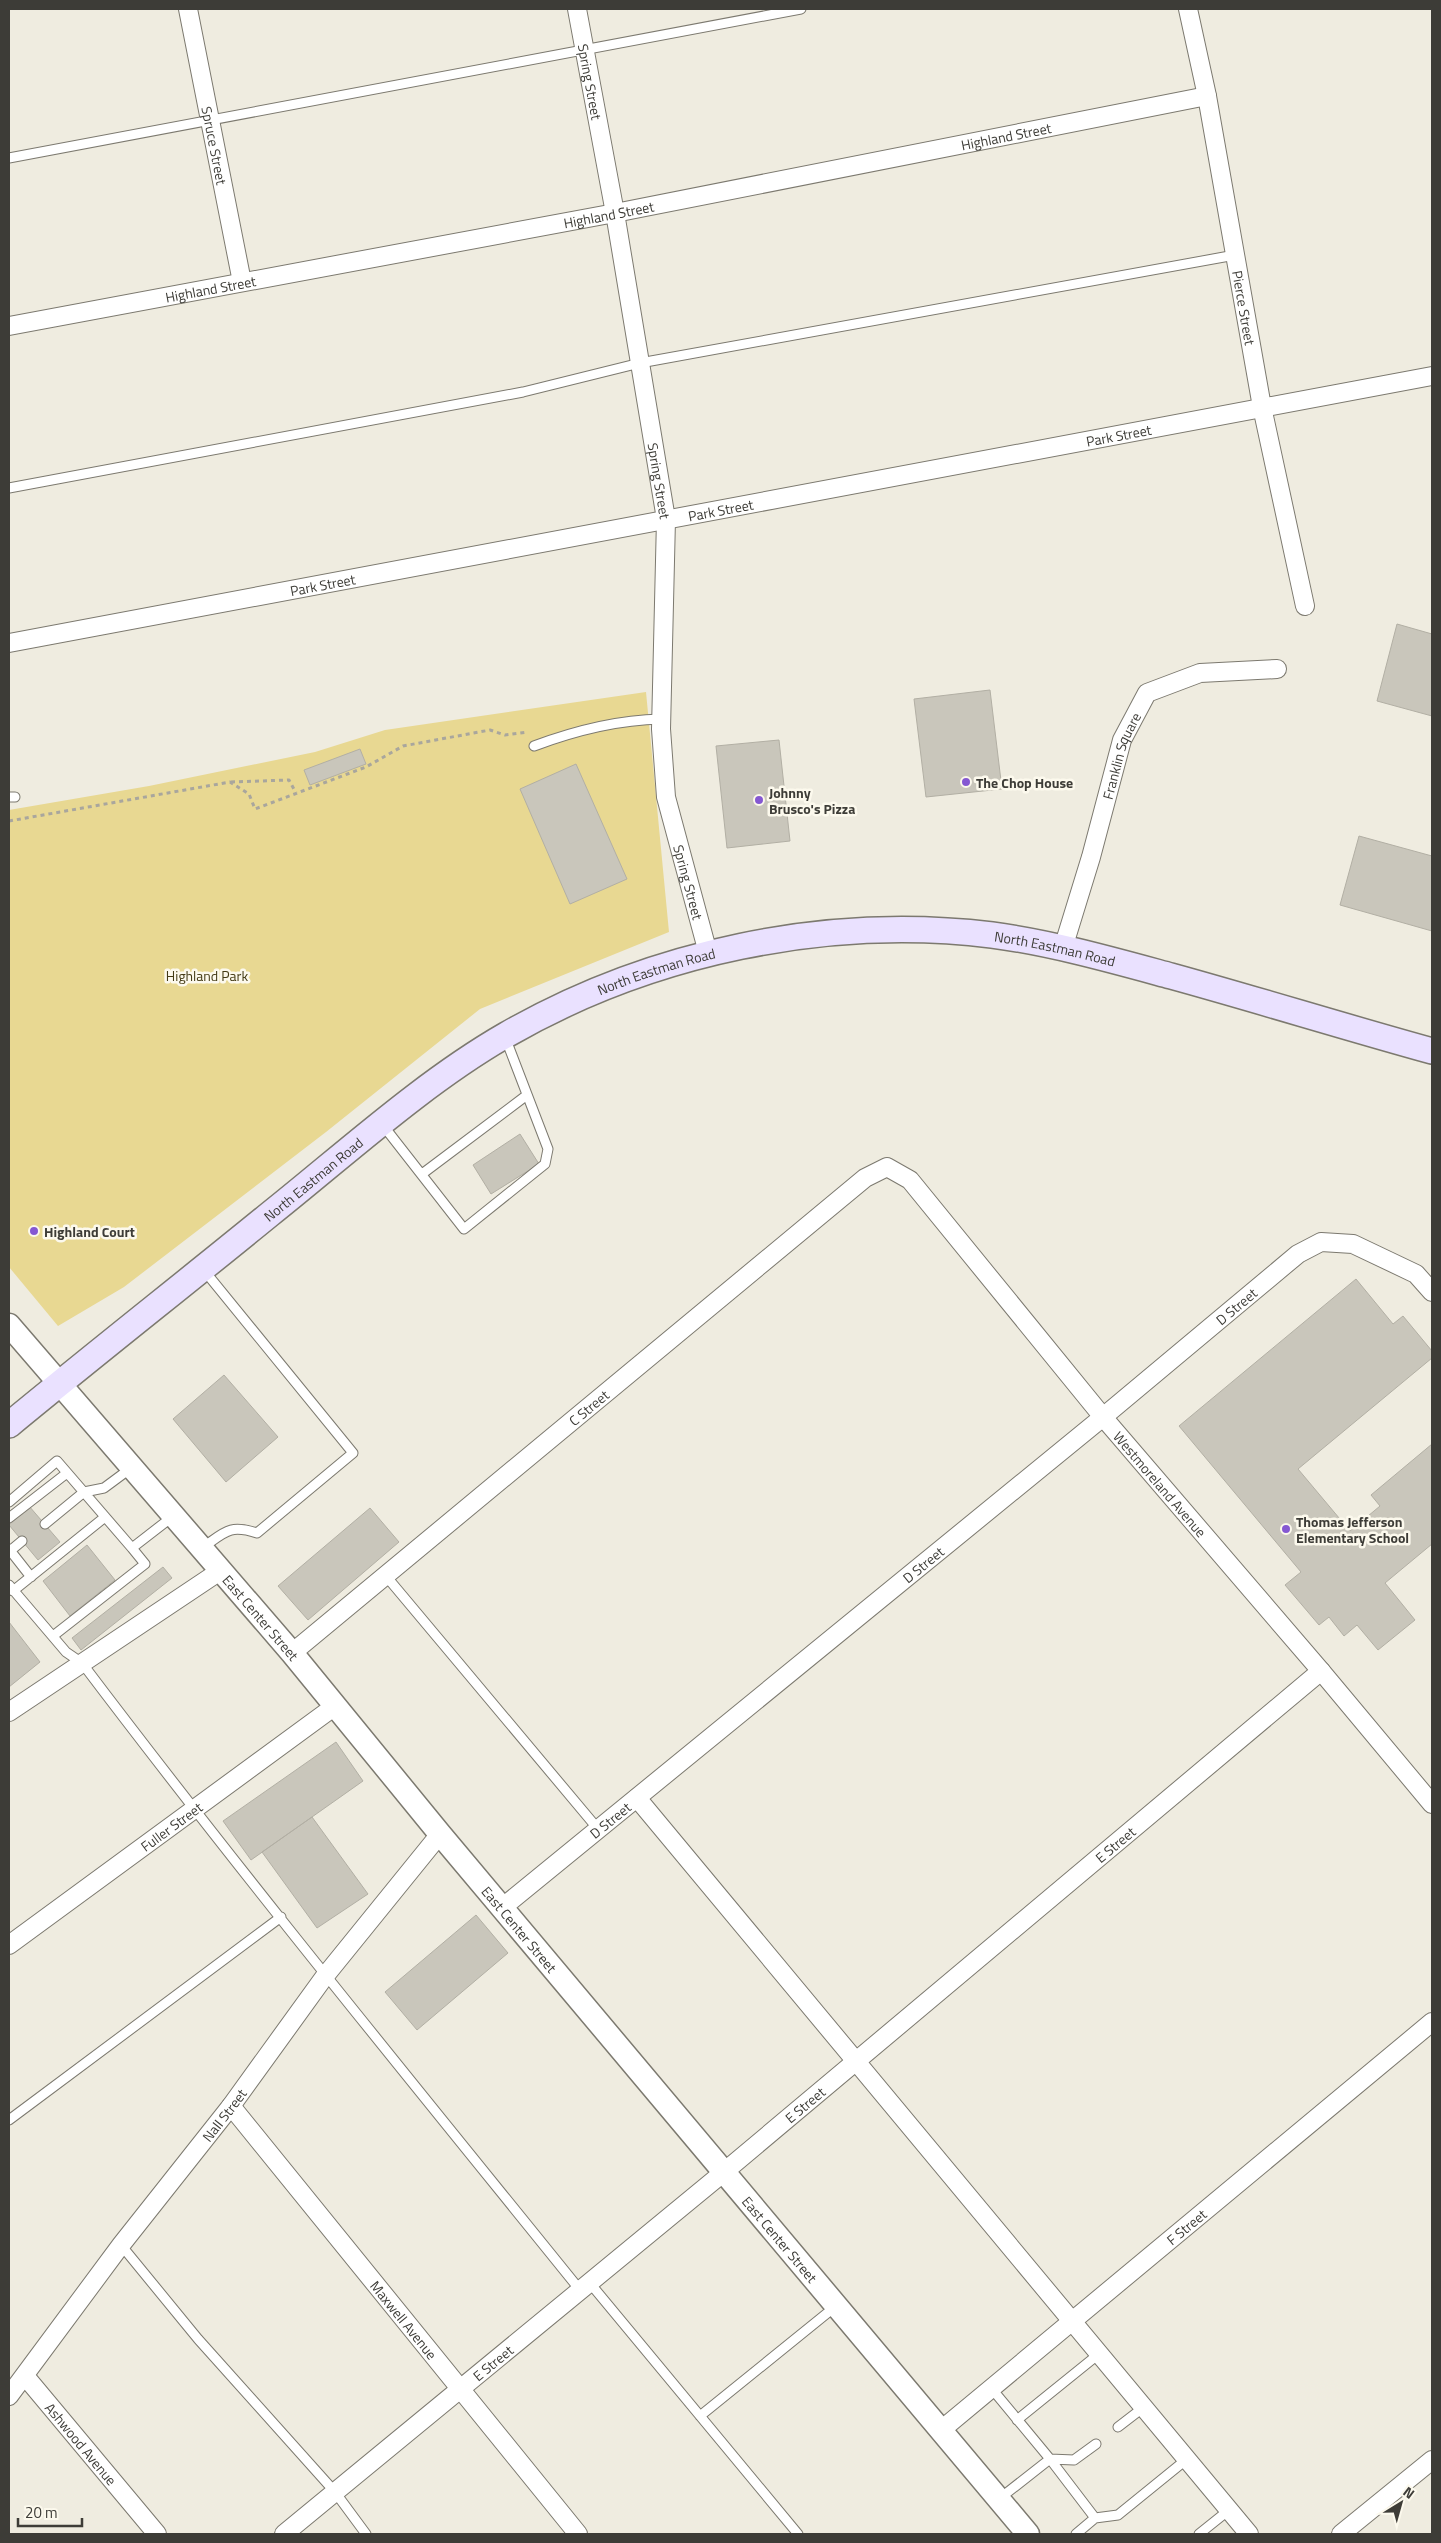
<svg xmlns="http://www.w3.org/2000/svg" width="1441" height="2543" font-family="'Titillium Web',sans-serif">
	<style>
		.green { fill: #e8d892 }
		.building { fill: #c9c6bb; stroke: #b2afa4 }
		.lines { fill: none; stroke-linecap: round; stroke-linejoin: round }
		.service-casing { stroke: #7c796f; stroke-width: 11 }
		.minor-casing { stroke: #7c796f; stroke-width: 20 }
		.tertiary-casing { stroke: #7c796f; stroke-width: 25 }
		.secondary-casing { stroke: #7c796f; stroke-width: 28 }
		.path { stroke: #a9a69d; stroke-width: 3; stroke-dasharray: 4 4; stroke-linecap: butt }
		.service { stroke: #fff; stroke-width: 9 }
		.minor { stroke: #fff; stroke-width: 18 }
		.tertiary { stroke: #fff; stroke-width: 22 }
		.secondary { stroke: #eae1ff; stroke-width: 25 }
		.poi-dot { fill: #8558d2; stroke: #fcf9ed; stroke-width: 2 }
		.labels { text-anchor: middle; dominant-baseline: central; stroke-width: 5; stroke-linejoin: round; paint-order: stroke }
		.street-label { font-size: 14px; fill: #3d3c37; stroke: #fcf9ed }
		.poi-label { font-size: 14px; font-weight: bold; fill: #3d3c37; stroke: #fcf9ed; text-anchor: start }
		.park-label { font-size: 14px; fill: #433a15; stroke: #fcf9ed }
	</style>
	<rect width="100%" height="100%" fill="#efece0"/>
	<path class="green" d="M 646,692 L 669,932 L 480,1009 L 326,1132 L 124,1287 L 58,1326 L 9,1267 L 9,810 L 149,786 L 315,752 L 385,730 Z"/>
	<path class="building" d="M 1397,624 L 1432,634 L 1432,716 L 1377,701 Z
		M 990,690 L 1002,789 L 926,797 L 914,699 Z
		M 779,740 L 790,841 L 727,848 L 716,746 Z
		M 360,749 L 366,764 L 310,785 L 304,770 Z
		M 576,764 L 627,879 L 570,904 L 520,789 Z
		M 1359,836 L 1432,856 L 1432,931 L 1340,905 Z
		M 520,1134 L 539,1164 L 491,1194 L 473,1165 Z
		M 1356,1279 L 1393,1324 L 1403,1316 L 1432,1351 L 1432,1358 L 1298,1469 L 1350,1531 L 1380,1506 L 1371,1495 L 1432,1444 L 1432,1544 L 1385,1583 L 1415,1620 L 1378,1650 L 1357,1625 L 1344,1636 L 1329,1617 L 1319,1625 L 1285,1585 L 1301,1572 L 1179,1426 Z
		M 224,1375 L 278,1437 L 226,1482 L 173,1419 Z
		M 29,1506 L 60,1542 L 38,1560 L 9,1525 Z
		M 370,1508 L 399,1542 L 308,1620 L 278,1586 Z
		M 87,1545 L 115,1580 L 70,1616 L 43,1581 Z
		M 163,1567 L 172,1578 L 81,1650 L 72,1638 Z
		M 9,1622 L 40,1662 L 9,1687 Z
		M 336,1742 L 363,1781 L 251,1860 L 223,1821 Z
		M 312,1817 L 368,1894 L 317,1928 L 262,1852 Z
		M 476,1915 L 508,1953 L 417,2030 L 385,1992 Z"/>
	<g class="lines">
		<g class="service-casing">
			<path id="service" d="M 9,158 L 801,9
				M 9,488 L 523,392 L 640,363 L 1235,255
				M 534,746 C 574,731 617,720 661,719
				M 9,797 L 15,797
				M 382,1124 L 464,1229 L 545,1164 L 548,1149 L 505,1037
				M 422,1174 L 527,1095
				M 9,1502 L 57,1461 L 132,1548 L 172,1517
				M 9,1518 L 67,1473
				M 45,1524 L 84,1492 L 104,1488 L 131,1468
				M 202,1548 C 225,1532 229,1524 257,1533 L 353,1453 L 203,1269
				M 9,1549 L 31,1577
				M 10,1551 L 22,1541
				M 386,1576 L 598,1829
				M 9,1585 L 66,1652 L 82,1663 C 243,1876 412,2082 580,2290
				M 13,1591 L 105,1517
				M 53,1636 L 145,1564 L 132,1548
				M 9,2120 L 281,1917
				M 121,2245 L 198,2339 L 335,2492 L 366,2534
				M 589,2282 L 798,2534
				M 992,2389 L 1050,2459 L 999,2499
				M 700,2416 L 836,2306
				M 1017,2420 L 1100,2353
				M 1118,2427 L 1144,2407
				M 1050,2459 L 1095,2518 L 1076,2534
				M 1050,2459 L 1074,2460 L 1096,2444
				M 1095,2518 L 1118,2515 L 1187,2459
				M 1199,2534 L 1229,2510"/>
		</g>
		<g class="minor-casing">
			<g id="minor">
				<path id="s1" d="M 188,9 L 242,282"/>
				<path id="s2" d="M 577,9 L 615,213 L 666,519 L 661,729 L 666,797 L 708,953"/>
				<path id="s3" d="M 1188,9 L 1207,96 L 1262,407 L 1305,606"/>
				<path id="s4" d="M 9,326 L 615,213 L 1207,96"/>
				<path id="s5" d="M 9,643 L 1432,376"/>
				<path id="s6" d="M 1063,948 L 1091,857 L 1122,740 L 1147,693 L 1200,673 L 1277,669"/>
				<path id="s7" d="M 292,1653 L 865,1178 L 887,1167 L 910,1180 L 1103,1417 L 1321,1671 L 1432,1804"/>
				<path d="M 9,1712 L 220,1571"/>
				<path d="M 637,1798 L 1249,2534"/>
				<path id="s8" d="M 503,1907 L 1103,1417 L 1298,1254 L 1321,1242 L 1353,1244 L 1416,1274 L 1432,1292"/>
				<path id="s9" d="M 9,1945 L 335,1706"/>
				<path id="s10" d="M 231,2106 L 578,2534"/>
				<path id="s11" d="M 25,2376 L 157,2534"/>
				<path id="s12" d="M 9,2396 L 121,2245 L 231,2106 L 325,1976 L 440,1834"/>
				<path id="s13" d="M 940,2431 L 1432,2022"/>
				<path id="s14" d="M 284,2534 L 724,2172 L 1321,1671"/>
				<path d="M 1341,2534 L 1432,2460"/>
			</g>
		</g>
		<g class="tertiary-casing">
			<g id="tertiary">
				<path id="s15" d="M 9,1325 L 292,1653 L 440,1834 L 1028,2534"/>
			</g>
		</g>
		<g class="secondary-casing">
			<g id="secondary">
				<path id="s16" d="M 9,1425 C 95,1354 183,1285 270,1214 C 344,1155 424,1082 506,1035 C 650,952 826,915 992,935 C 1052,943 1112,960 1171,976 C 1258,1000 1345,1027 1432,1051"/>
			</g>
		</g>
		<path class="path" d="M 231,782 L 289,780 L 296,793
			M 9,821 L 230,782 L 249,794 L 255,809 L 366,767 L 403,746 L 490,730 L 505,735 L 528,732"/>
		<use href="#service" class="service"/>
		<use href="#minor" class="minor"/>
		<use href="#tertiary" class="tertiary"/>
		<use href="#secondary" class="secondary"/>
	</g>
	<g class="poi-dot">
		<circle cx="966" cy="782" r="5"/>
		<circle cx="759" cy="800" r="5"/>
		<circle cx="34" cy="1231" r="5"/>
		<circle cx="1286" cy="1529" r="5"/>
	</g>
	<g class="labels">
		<g class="street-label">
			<text stroke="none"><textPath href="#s2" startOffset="74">Spring Street</textPath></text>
			<text stroke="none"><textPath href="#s4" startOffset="1015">Highland Street</textPath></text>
			<text stroke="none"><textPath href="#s1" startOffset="139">Spruce Street</textPath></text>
			<text stroke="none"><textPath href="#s4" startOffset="610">Highland Street</textPath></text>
			<text stroke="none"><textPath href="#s4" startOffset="205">Highland Street</textPath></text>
			<text stroke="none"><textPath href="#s3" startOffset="304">Pierce Street</textPath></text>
			<text stroke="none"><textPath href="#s5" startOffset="1129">Park Street</textPath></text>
			<text stroke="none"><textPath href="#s2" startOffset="479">Spring Street</textPath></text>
			<text stroke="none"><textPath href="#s5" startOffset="724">Park Street</textPath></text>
			<text stroke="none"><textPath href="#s5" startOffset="319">Park Street</textPath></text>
			<text stroke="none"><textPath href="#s6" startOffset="201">Franklin Square</textPath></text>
			<text stroke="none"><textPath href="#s2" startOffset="884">Spring Street</textPath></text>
			<text stroke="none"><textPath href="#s16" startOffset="1201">North Eastman Road</textPath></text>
			<text stroke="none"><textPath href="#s16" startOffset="796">North Eastman Road</textPath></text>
			<text stroke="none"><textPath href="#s16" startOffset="391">North Eastman Road</textPath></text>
			<text stroke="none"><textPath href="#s8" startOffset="948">D Street</textPath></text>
			<text stroke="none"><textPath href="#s7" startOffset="385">C Street</textPath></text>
			<text stroke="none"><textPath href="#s7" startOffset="1189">Westmoreland Avenue</textPath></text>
			<text stroke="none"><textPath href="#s8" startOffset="542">D Street</textPath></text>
			<text stroke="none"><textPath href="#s15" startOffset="386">East Center Street</textPath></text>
			<text stroke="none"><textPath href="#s8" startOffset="138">D Street</textPath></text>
			<text stroke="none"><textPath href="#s9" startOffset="201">Fuller Street</textPath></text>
			<text stroke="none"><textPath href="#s14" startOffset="1080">E Street</textPath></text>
			<text stroke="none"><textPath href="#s15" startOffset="791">East Center Street</textPath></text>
			<text stroke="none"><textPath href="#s14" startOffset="675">E Street</textPath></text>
			<text stroke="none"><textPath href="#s12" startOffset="354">Nall Street</textPath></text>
			<text stroke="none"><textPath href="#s13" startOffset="320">F Street</textPath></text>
			<text stroke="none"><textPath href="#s15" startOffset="1196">East Center Street</textPath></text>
			<text stroke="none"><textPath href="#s10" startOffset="275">Maxwell Avenue</textPath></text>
			<text stroke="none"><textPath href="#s14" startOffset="270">E Street</textPath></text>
			<text stroke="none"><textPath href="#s11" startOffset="88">Ashwood Avenue</textPath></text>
		</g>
		<g class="poi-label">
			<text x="976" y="782">The Chop House</text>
			<text x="769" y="792">Johnny<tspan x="769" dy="16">Brusco's Pizza</tspan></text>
			<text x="44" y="1231">Highland Court</text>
			<text x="1296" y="1521">Thomas Jefferson<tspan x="1296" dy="16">Elementary School</tspan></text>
		</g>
		<g class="park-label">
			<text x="207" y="975">Highland Park</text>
		</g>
	</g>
	<rect width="1441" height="2543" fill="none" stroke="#3d3c37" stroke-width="20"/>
	<g transform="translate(1401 2503) rotate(37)" stroke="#fcf9ed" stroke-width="4" paint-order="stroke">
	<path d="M0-4L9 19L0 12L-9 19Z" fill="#3d3c37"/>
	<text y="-8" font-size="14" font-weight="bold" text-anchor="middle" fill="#3d3c37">N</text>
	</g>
	<path d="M18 2518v8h64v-8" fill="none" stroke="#3d3c37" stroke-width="2.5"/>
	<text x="25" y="2518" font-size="15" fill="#3d3c37" stroke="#fcf9ed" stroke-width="4" paint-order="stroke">20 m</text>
</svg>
